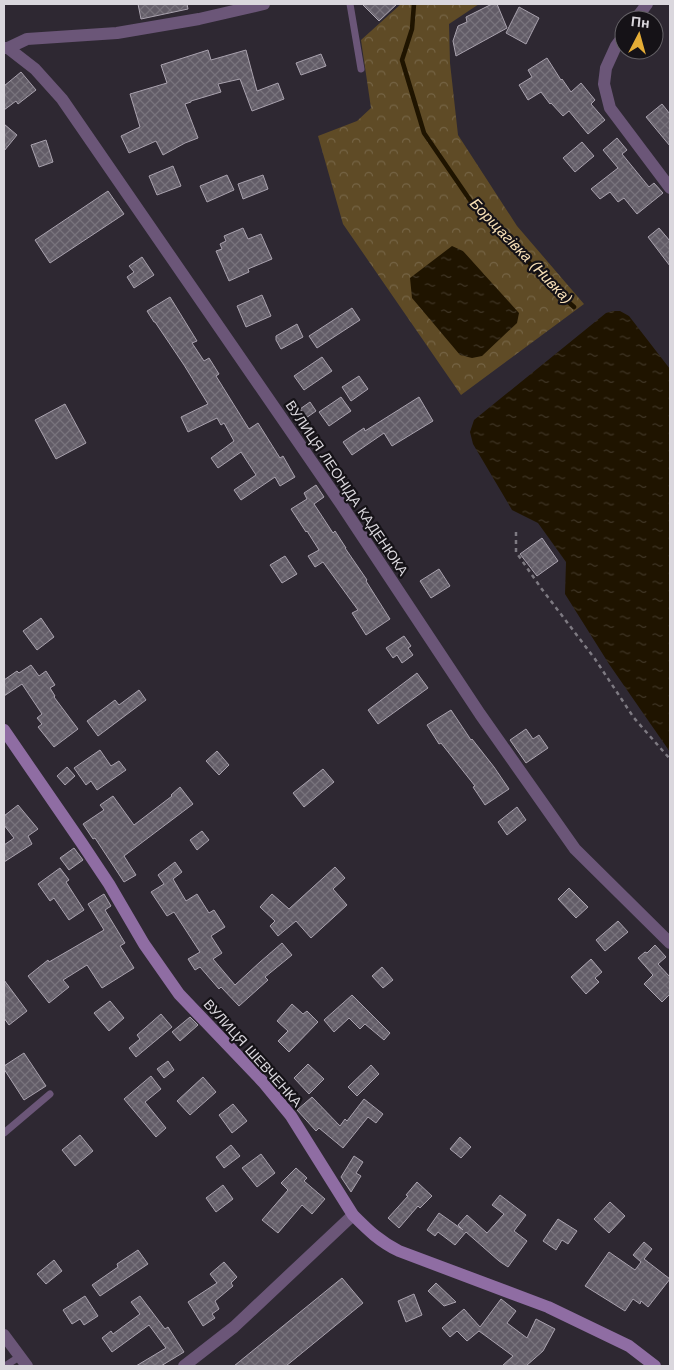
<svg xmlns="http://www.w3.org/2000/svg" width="674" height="1370" font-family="'Work Sans',sans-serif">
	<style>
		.forest { fill: url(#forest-crowns) }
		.water { fill: url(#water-ripples) }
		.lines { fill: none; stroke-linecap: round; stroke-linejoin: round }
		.stream { stroke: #1f1400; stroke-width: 4.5 }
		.building { fill: url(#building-cross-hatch); stroke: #a9a2ae }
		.path { stroke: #7e7a82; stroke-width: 2.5; stroke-dasharray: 4 4; stroke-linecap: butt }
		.lane { stroke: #6b5678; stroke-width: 7 }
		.street { stroke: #6b5678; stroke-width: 12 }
		.secondary { stroke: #8f6da3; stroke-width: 12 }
		.labels { text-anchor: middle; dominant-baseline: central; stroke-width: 4.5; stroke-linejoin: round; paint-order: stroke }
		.street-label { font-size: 14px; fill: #dad7dd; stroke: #151217 }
		.water-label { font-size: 15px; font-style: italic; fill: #f9e1b7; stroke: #151217 }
	</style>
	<defs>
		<pattern id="forest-crowns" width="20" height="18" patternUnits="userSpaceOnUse" patternTransform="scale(1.25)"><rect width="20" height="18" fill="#5f4b26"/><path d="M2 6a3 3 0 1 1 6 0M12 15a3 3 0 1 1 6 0" fill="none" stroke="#756445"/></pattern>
		<pattern id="water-ripples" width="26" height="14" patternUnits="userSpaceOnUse" patternTransform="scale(1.25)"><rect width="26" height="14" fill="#1f1400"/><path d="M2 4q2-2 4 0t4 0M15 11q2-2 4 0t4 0" fill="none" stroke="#3f3525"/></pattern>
		<pattern id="building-cross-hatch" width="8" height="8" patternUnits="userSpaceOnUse" patternTransform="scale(1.25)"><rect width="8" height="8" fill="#625c67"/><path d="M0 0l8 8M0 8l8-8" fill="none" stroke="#78737c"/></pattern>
	</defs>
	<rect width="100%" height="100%" fill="#2e2832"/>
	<path class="forest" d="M 401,4 L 479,4 L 449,24 L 450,63 L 458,135 L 517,226 L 584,304 L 461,395 L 343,224 L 318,136 L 357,121 L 371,108 L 361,40 Z"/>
	<path class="water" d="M 452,246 L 463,251 L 519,313 L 517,323 L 482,356 L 472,358 L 460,355 L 412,298 L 410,278 Z
		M 613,311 L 620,311 L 629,316 L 670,369 L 670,752 L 609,664 L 565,594 L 566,562 L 538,523 L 512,510 L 473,444 L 470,432 L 474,420 L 606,313 Z"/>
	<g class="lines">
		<path class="stream" d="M 414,4 L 412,29 L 402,60 L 424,133 L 472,203 L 555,290 L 574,307"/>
	</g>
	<path class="building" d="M 138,4 L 187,4 L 188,9 L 141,19 Z
		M 362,4 L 397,4 L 379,21 Z
		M 492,4 L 497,4 L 507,28 L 456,56 L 453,41 L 458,26 L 467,22 L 466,17 Z
		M 519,7 L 539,18 L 526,44 L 506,33 Z
		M 208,50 L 211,60 L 246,50 L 257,91 L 278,83 L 284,99 L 252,111 L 240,79 L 218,84 L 221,92 L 191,101 L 191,102 L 185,104 L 198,138 L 185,143 L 163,155 L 156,141 L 129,153 L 121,136 L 140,127 L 130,94 L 167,83 L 161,65 Z
		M 321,54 L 326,66 L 301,75 L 296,63 Z
		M 547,58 L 561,80 L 562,79 L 571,92 L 581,83 L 595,100 L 591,104 L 605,120 L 588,134 L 569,111 L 563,116 L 551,103 L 550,104 L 541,92 L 528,100 L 519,85 L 532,77 L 528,70 Z
		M 21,72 L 36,90 L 18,104 L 16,101 L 4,110 L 4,86 Z
		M 662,104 L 670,114 L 670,146 L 646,117 Z
		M 4,124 L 17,135 L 4,151 Z
		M 617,138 L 627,150 L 622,154 L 649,187 L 654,183 L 663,193 L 637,214 L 624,198 L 618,202 L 610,192 L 600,199 L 591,189 L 618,168 L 603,150 Z
		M 46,140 L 53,162 L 39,167 L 31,145 Z
		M 582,142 L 594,156 L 575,172 L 563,158 Z
		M 173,166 L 181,186 L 157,195 L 149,176 Z
		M 227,175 L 234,190 L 207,202 L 200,186 Z
		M 263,175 L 268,189 L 243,199 L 238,184 Z
		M 108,191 L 124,214 L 50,263 L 35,240 Z
		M 243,228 L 248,239 L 261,234 L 272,259 L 248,269 L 249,272 L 229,281 L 216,251 L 222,249 L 220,244 L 226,241 L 224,236 Z
		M 659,228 L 670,241 L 670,266 L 648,237 Z
		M 142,257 L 154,275 L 134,288 L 127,277 L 134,272 L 129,266 Z
		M 262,295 L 271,316 L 246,327 L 237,306 Z
		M 170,297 L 197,341 L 192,343 L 204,361 L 209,358 L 219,374 L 216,376 L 249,429 L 258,423 L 280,458 L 283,456 L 295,477 L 280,486 L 275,477 L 241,500 L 234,490 L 256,475 L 241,452 L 218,468 L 211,458 L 234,441 L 224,423 L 221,425 L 217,418 L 188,432 L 181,417 L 208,404 L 184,365 L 155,322 L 154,322 L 147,311 Z
		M 352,308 L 360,320 L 317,348 L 309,336 Z
		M 297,324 L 303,337 L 281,349 L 276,340 L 276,336 Z
		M 322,357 L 332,371 L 304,390 L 294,376 Z
		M 359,376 L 368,389 L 351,401 L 342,387 Z
		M 341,397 L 351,411 L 329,426 L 319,412 Z
		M 419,397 L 433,421 L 392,446 L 384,433 L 352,455 L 343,442 L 364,428 L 365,431 Z
		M 310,402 L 316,411 L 306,418 L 300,409 Z
		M 65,404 L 86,443 L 56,459 L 35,420 Z
		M 316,485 L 324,497 L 314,504 L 333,533 L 335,531 L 346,548 L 345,548 L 367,580 L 366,581 L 390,619 L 366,635 L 352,613 L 358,610 L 323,562 L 315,567 L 308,556 L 319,550 L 307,531 L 306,532 L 291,509 L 307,499 L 304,493 Z
		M 542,538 L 558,561 L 537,576 L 520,554 Z
		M 285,556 L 297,574 L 282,583 L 270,565 Z
		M 439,569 L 450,586 L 431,598 L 420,581 Z
		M 41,618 L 54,637 L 37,650 L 23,631 Z
		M 404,636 L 411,646 L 408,648 L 413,655 L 402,663 L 397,655 L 393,658 L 386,648 Z
		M 31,665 L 39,676 L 46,671 L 55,685 L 50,688 L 55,696 L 54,697 L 78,729 L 54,747 L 38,727 L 42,724 L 37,718 L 42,714 L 22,684 L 4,696 L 4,680 L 17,671 L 19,673 Z
		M 417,673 L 428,688 L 378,724 L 368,710 Z
		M 139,690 L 146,700 L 98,736 L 87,721 L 115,700 L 119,705 Z
		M 451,710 L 471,740 L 472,739 L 494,767 L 509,789 L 485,805 L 473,787 L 475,786 L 441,743 L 439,744 L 427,725 Z
		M 526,729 L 533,739 L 539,735 L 548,748 L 526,763 L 510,740 Z
		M 100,750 L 111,766 L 119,761 L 126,770 L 97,790 L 91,781 L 86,785 L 74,768 Z
		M 217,751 L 229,765 L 219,775 L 206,761 Z
		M 67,767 L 75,776 L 65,785 L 57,776 Z
		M 323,769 L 334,782 L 304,807 L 293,793 Z
		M 180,787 L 193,804 L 124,856 L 136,875 L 124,882 L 95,838 L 93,839 L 83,824 L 104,810 L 100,805 L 113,796 L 134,825 L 172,796 L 171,795 Z
		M 18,805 L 38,829 L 28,836 L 32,844 L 4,862 L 4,845 L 14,838 L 4,825 L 4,816 Z
		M 517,807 L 526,820 L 507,835 L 498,822 Z
		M 202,831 L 209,840 L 197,850 L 190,840 Z
		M 74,848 L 83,860 L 69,870 L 60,858 Z
		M 175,862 L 182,872 L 173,879 L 186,901 L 197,894 L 209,913 L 214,910 L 225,927 L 211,936 L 222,953 L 213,959 L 235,985 L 260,962 L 282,943 L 292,955 L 265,977 L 268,980 L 239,1006 L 221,987 L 219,989 L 200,967 L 195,970 L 188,959 L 200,952 L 174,912 L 167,916 L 151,892 L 164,884 L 158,875 Z
		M 335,867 L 345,878 L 333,889 L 347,905 L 311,938 L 296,921 L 278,936 L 270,926 L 275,921 L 260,907 L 272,894 L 289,909 Z
		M 60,868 L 69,880 L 66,882 L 84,910 L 69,920 L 54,898 L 50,901 L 38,884 Z
		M 569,888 L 588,907 L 576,918 L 558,899 Z
		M 104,894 L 111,906 L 105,910 L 125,943 L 120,946 L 134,968 L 102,988 L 87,965 L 63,980 L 69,987 L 49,1003 L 28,976 L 48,960 L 49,962 L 104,930 L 88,904 Z
		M 618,921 L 628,932 L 605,951 L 596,940 Z
		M 655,945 L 666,957 L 658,964 L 670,977 L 670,994 L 662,1002 L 644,984 L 653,975 L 638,958 L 645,952 L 647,953 Z
		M 591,959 L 602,972 L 595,978 L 599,982 L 586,994 L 571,977 Z
		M 382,967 L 393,980 L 383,988 L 372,976 Z
		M 4,980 L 27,1011 L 9,1025 L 4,1018 Z
		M 352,995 L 390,1033 L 384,1040 L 365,1024 L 360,1029 L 349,1018 L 334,1032 L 324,1020 Z
		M 110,1001 L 124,1018 L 109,1031 L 94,1013 Z
		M 292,1004 L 303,1014 L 307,1011 L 318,1022 L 289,1052 L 278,1041 L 288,1031 L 277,1021 Z
		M 161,1014 L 172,1027 L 136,1057 L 129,1048 L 140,1039 L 137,1035 Z
		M 190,1017 L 198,1025 L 180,1041 L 172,1032 Z
		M 24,1053 L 46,1086 L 24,1100 L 4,1069 L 4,1066 Z
		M 168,1061 L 174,1070 L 164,1078 L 157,1069 Z
		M 308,1064 L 324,1079 L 309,1094 L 294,1078 Z
		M 371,1065 L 379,1074 L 357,1096 L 348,1087 Z
		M 151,1076 L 161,1089 L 145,1102 L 166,1128 L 156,1137 L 124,1099 Z
		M 203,1077 L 216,1092 L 190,1115 L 177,1101 Z
		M 312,1097 L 340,1126 L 345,1119 L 347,1121 L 364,1099 L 383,1114 L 376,1123 L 368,1117 L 343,1148 L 319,1128 L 316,1131 L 297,1110 Z
		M 233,1104 L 247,1121 L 232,1133 L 219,1115 Z
		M 80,1135 L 93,1151 L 75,1166 L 62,1150 Z
		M 460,1137 L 471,1147 L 461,1158 L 450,1149 Z
		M 231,1145 L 240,1156 L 224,1168 L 216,1157 Z
		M 261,1154 L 275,1173 L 257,1187 L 242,1168 Z
		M 354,1156 L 363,1162 L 356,1173 L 361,1176 L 351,1192 L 341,1177 Z
		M 296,1168 L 307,1178 L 304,1181 L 325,1199 L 312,1214 L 302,1205 L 278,1233 L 262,1220 L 288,1190 L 281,1183 Z
		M 417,1182 L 432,1196 L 420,1208 L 418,1206 L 399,1228 L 388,1218 L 408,1196 L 406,1195 Z
		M 223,1185 L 233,1199 L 216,1212 L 206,1198 Z
		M 500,1195 L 526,1215 L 514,1231 L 527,1241 L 508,1267 L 499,1261 L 466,1232 L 455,1245 L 438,1232 L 435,1236 L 427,1230 L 439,1213 L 463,1230 L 458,1225 L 467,1215 L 487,1233 L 504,1214 L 492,1205 Z
		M 610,1202 L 625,1216 L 609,1233 L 594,1219 Z
		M 558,1219 L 577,1231 L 568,1244 L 562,1240 L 556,1250 L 543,1241 Z
		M 644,1242 L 652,1249 L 644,1259 L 670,1279 L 648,1307 L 641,1301 L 640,1304 L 633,1299 L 625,1311 L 585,1286 L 609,1252 L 635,1270 L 641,1262 L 633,1255 Z
		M 138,1250 L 148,1264 L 100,1296 L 92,1285 L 118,1267 L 117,1264 Z
		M 54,1260 L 62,1271 L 46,1284 L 37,1274 Z
		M 224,1262 L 237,1277 L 231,1283 L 233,1286 L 215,1301 L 219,1309 L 212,1314 L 215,1318 L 203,1326 L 188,1302 L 217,1283 L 210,1274 Z
		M 342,1278 L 363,1303 L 286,1366 L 234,1366 Z
		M 436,1283 L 456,1302 L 444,1306 L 428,1291 Z
		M 414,1294 L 422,1315 L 406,1322 L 398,1301 Z
		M 85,1296 L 98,1316 L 84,1325 L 80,1319 L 72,1324 L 63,1310 Z
		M 140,1296 L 165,1329 L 168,1327 L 184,1352 L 161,1366 L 136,1366 L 166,1348 L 149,1325 L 112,1352 L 102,1338 L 111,1331 L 113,1334 L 140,1314 L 131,1302 Z
		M 501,1299 L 516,1311 L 507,1323 L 527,1338 L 536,1319 L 555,1329 L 543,1351 L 526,1366 L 502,1366 L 513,1356 L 479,1331 L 467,1341 L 457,1331 L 450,1337 L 442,1328 L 464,1309 L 480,1327 Z"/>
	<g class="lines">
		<path class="path" d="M 516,532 L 516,552 L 541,588 L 595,659 L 634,718 L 670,759"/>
		<path class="lane" d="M 350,4 L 361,69
			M 4,1133 L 50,1094
			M 5,1366 L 19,1357"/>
		<path class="street" d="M 635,20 L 647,4
			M 624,35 L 616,46 L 606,68 L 604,84 L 610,108 L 670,188
			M 4,48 L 8,48 L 35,69 L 62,99 L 343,507 L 480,714 L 575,849 L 670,943
			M 8,48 L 27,39 L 117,33 L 199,19 L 264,4
			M 4,1335 L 27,1366
			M 184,1366 L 234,1327 L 353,1215"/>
		<path class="secondary" d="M 4,730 L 81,842 L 109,884 L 144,944 L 179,994 L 263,1082 L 291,1116 L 353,1215 C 369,1231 379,1241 399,1251 L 548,1307 L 629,1346 L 655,1366"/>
	</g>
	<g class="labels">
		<g class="street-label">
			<text transform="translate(347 488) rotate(56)">ВУЛИЦЯ ЛЕОНІДА КАДЕНЮКА</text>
			<text transform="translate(253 1053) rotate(48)">ВУЛИЦЯ ШЕВЧЕНКА</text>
		</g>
		<g class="water-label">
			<text transform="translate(521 251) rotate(46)">Борщагівка (Нивка)</text>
		</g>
	</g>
	<rect width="674" height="1370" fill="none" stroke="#dad7dd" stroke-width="10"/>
	<g transform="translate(639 35) rotate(6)"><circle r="24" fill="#151217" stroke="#646166"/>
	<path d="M0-4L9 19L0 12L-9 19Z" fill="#e5ad36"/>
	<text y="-8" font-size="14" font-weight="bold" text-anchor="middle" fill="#dad7dd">Пн</text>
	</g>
</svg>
